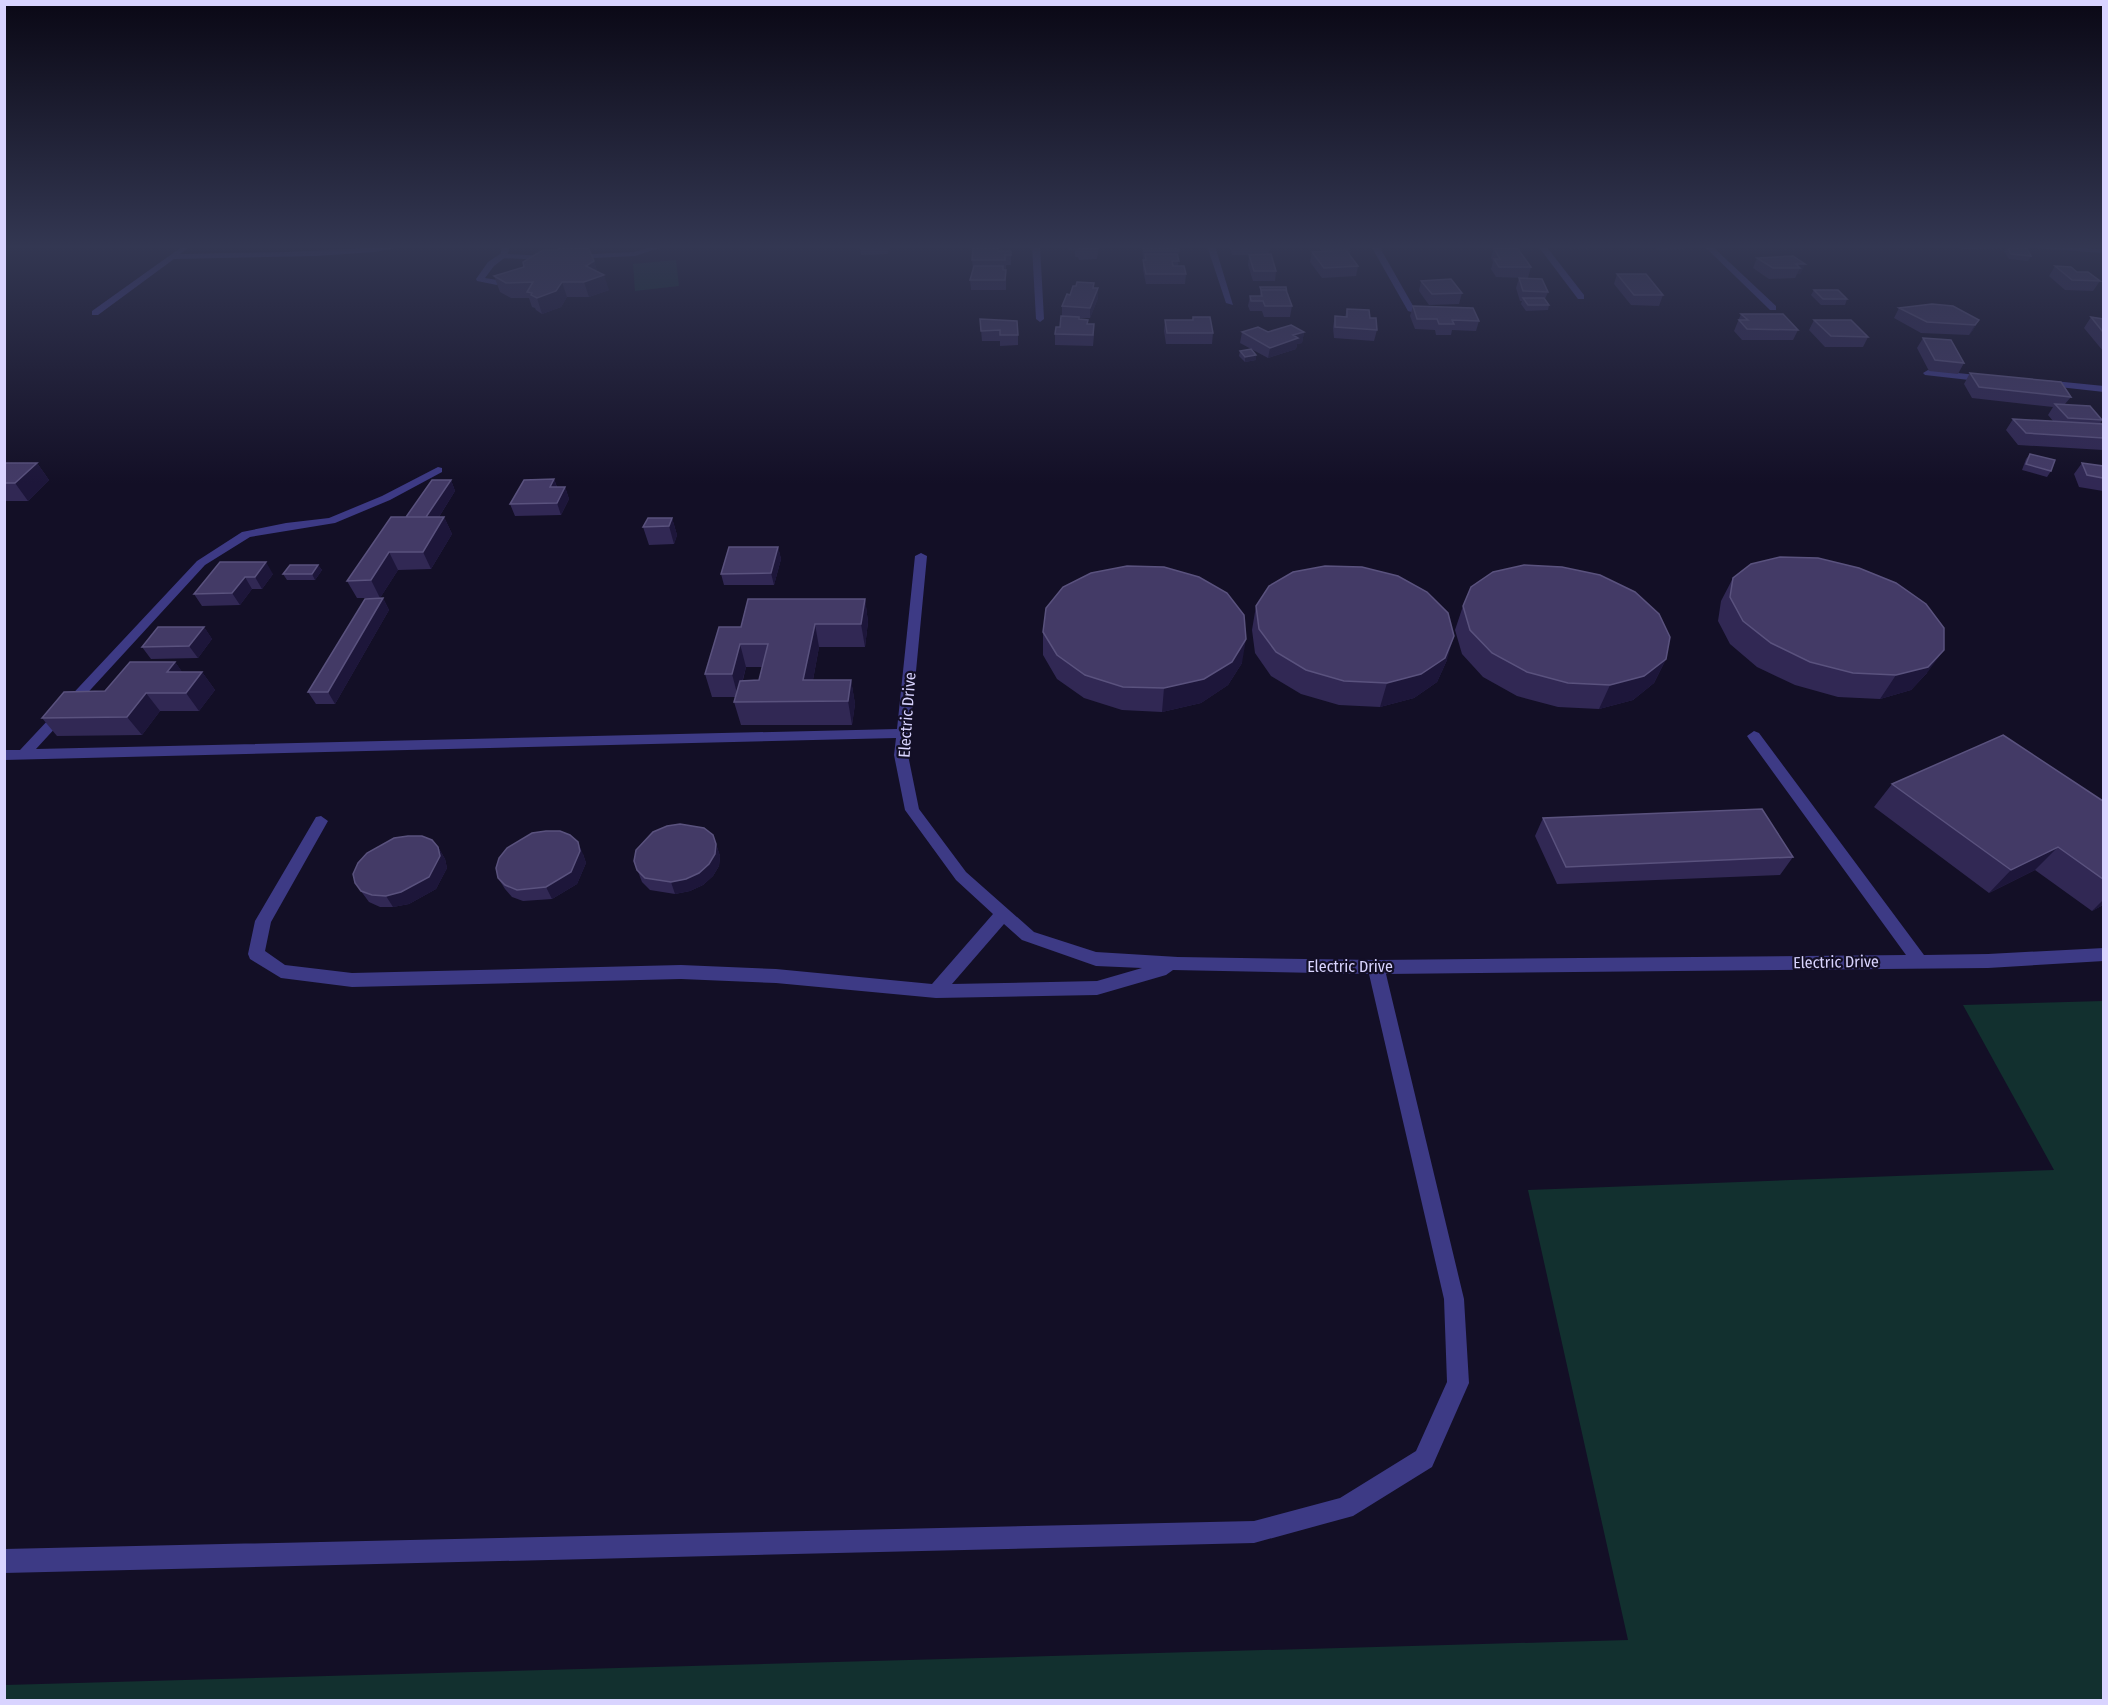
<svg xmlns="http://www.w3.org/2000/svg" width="2108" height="1705" font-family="'Fira Sans Condensed',sans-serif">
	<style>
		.green { fill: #12302f }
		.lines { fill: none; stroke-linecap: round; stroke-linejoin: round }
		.lane { fill: #3d3a85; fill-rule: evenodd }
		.street { fill: #3d3a85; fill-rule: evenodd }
		.wall { fill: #312854; fill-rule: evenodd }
		.shaded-wall { fill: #1d163a }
		.building { fill: #433a66; stroke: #5a527e; stroke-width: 1.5 }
		.labels { text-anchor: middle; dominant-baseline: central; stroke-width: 4.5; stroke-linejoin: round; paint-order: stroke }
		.street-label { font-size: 16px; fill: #d9d4ff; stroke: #130f26 }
	</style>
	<rect width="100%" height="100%" fill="#130f26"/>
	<path class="green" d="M 676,260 L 679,286 L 635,291 L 633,264 Z
		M 2103,1001 L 2103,1700 L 5,1700 L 5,1685 L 1628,1640 L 1528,1190 L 2054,1170 L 1963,1005 Z"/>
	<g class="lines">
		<path class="lane" d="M 183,246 L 191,246 L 180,254 L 287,252 L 407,246 L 374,252 L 316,256 L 174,259 L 98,315 L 92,315 L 92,311 Z
			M 1962,246 L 2015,246 L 2011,248 L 1965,249 L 1962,249 Z
			M 2030,246 L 2104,249 L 2104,253 L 2034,248 Z
			M 500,254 L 507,256 L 494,266 L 485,278 L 497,280 L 514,273 L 517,273 L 517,277 L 497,285 L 477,281 L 476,279 L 488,262 Z
			M 438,467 L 442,468 L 442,472 L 390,500 L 335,523 L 250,537 L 205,565 L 36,749 L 897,729 L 915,556 L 921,553 L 927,556 L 908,755 L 919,809 L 966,872 L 1034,932 L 1096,952 L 1178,957 L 1376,960 L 1906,955 L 1749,739 L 1747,736 L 1754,731 L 1759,733 L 1924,955 L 1988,954 L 2104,948 L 2104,961 L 1988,968 L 1386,974 L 1464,1299 L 1469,1383 L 1432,1467 L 1353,1516 L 1254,1543 L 4,1573 L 4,1549 L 1254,1521 L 1340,1498 L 1416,1451 L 1447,1382 L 1444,1299 L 1369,974 L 1173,970 L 1166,975 L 1097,995 L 936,998 L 776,983 L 681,979 L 352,987 L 281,978 L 250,959 L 248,954 L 255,921 L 316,817 L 321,816 L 328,821 L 271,922 L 265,951 L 285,965 L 352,973 L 681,965 L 776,969 L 932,984 L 993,914 L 956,880 L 905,810 L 894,755 L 896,738 L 4,760 L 4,750 L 20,750 L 197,561 L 242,532 L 286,523 L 329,518 L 382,496 ZM 1004,924 L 1022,940 L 1096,966 L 1142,968 L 1097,981 L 952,984 Z"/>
		<path class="street" d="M 502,246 L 510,246 L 508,254 L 546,256 L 550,258 L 546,260 L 500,258 Z
			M 654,246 L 665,246 L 635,256 L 573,259 L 569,257 L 573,255 L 634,252 Z
			M 1032,246 L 1040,246 L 1044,319 L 1040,322 L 1036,319 Z
			M 1207,246 L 1215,246 L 1233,305 L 1226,303 Z
			M 1371,246 L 1379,246 L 1416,311 L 1415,313 L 1408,311 Z
			M 1538,246 L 1546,246 L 1584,295 L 1584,299 L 1578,299 Z
			M 1704,246 L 1712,246 L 1776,306 L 1776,310 L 1770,310 Z
			M 1928,370 L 1987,376 L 1992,379 L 1987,382 L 1925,375 L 1923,373 Z
			M 2044,380 L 2104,386 L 2104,392 L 2041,385 L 2039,383 Z"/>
	</g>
	<path class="wall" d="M 860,246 L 889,246 L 888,254 L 861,255 Z
		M 948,246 L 963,246 L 963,247 L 948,247 Z
		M 1068,246 L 1099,246 L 1097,259 L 1079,260 L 1078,257 L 1075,257 L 1075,250 L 1068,250 Z
		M 1142,246 L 1178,246 L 1179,251 L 1178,266 L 1186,274 L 1185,284 L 1146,284 L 1143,270 L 1143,260 Z
		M 1230,246 L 1270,246 L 1269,254 L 1276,271 L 1275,281 L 1253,281 L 1248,265 L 1249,255 L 1232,255 Z
		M 1318,246 L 1351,246 L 1350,255 L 1358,266 L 1356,276 L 1322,278 L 1310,262 L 1312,252 L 1321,251 Z
		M 1567,246 L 1593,246 L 1592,248 L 1570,249 Z
		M 1652,246 L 1684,246 L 1683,249 L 1657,250 Z
		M 2007,246 L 2031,256 L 2028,261 L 2009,259 L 2004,251 Z
		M 1494,248 L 1531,267 L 1528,278 L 1496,277 L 1491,269 L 1493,262 L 1491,258 Z
		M 999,251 L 1011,251 L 1011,265 L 1006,265 L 1006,290 L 971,290 L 970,280 L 973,270 L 972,260 Z
		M 1757,258 L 1805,264 L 1800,274 L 1797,274 L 1795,278 L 1769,279 L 1753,268 Z
		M 594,261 L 597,271 L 609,290 L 589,297 L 567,297 L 561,307 L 542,314 L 536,310 L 535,308 L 532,307 L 529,298 L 511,298 L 500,292 L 494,276 Z
		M 2055,266 L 2077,272 L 2100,281 L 2093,291 L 2065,290 L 2049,276 Z
		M 1617,274 L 1663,295 L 1659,306 L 1631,305 L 1614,284 Z
		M 1519,278 L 1548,292 L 1545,299 L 1549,305 L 1548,310 L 1526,311 L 1521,304 L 1522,301 L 1520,301 L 1516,288 Z
		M 1421,281 L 1462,293 L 1459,304 L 1429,305 L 1419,291 Z
		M 1260,287 L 1288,293 L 1292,306 L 1290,317 L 1264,317 L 1262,311 L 1250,311 L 1248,306 L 1250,296 L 1260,296 Z
		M 1094,288 L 1098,298 L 1090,318 L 1079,318 L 1079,319 L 1087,324 L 1094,335 L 1093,346 L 1055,345 L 1055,334 L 1060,327 L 1062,316 L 1062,306 L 1070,295 Z
		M 1814,290 L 1847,299 L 1845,305 L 1821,305 L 1811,295 Z
		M 1413,306 L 1479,321 L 1476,331 L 1452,330 L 1451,335 L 1436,335 L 1435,330 L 1415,329 L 1410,316 Z
		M 1899,308 L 1979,320 L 1973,330 L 1969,335 L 1921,333 L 1894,318 Z
		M 1347,309 L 1370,318 L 1377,330 L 1374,341 L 1334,338 L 1333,327 L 1335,316 L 1345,317 Z
		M 1741,314 L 1798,330 L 1793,340 L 1742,340 L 1734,331 Z
		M 1193,317 L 1213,333 L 1212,344 L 1166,344 L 1164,331 L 1165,320 L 1192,320 Z
		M 2091,317 L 2103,319 L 2103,351 L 2084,328 Z
		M 980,319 L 1018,335 L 1018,345 L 1000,346 L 1000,341 L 982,341 Z
		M 1814,320 L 1868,337 L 1863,347 L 1825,347 L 1809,330 Z
		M 1242,332 L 1304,332 L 1302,343 L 1297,344 L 1296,349 L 1268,358 L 1240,343 Z
		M 1923,338 L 1964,363 L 1958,374 L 1929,371 L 1917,348 Z
		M 1240,351 L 1256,360 L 1245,362 L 1239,356 Z
		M 1970,373 L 2071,397 L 2065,404 L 2102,420 L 2100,424 L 2103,424 L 2103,450 L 2018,445 L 2006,430 L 2013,419 L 2053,421 L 2048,415 L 2053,407 L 1972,398 L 1964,384 Z
		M 2030,454 L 2051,471 L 2047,477 L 2022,470 L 2026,459 Z
		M 4,463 L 37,463 L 49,480 L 28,501 L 4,501 Z
		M 2082,463 L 2103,466 L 2103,491 L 2079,487 L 2074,474 Z
		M 554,479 L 557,487 L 565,487 L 569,499 L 561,515 L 515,516 L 510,504 Z
		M 451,480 L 455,491 L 439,517 L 444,517 L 452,534 L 431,569 L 398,570 L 380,598 L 357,598 L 347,581 L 406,517 Z
		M 672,518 L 677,535 L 674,544 L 649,545 L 643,527 Z
		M 778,547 L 781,559 L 774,585 L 724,585 L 721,574 Z
		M 220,562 L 273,574 L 262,589 L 252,589 L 240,605 L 202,606 L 194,594 Z
		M 318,565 L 322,570 L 315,580 L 287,580 L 283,574 Z
		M 1733,578 L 1927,673 L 1911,690 L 1880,699 L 1838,697 L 1795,685 L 1757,667 L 1730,644 L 1718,621 L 1721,601 Z
		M 383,598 L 389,610 L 335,704 L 316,704 L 308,692 Z
		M 865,599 L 868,622 L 865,647 L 819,647 L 813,680 L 851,680 L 855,704 L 852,725 L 741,725 L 734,702 L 735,697 L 712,697 L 705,674 L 741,627 ZM 746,667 L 762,667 L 759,680 L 743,680 Z
		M 1256,606 L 1447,660 L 1437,682 L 1414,698 L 1380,707 L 1339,705 L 1301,694 L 1271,676 L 1255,653 L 1252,630 Z
		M 1463,606 L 1666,659 L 1654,683 L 1633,700 L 1599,709 L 1558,707 L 1517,696 L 1483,677 L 1462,654 L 1455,630 Z
		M 204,627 L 212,639 L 198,658 L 151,659 L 142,647 Z
		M 1043,632 L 1242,663 L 1228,685 L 1201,703 L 1162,712 L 1122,710 L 1084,698 L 1057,679 L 1043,655 Z
		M 175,662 L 182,672 L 202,672 L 215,690 L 199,711 L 160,711 L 142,735 L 57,736 L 42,718 Z
		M 1892,784 L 2103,801 L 2103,905 L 2092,911 L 2035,870 L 1989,893 L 1874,807 Z
		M 1543,818 L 1793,857 L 1780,875 L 1557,884 L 1535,836 Z
		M 716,844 L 720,856 L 719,866 L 713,876 L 703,885 L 690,891 L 675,894 L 650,890 L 642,882 L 634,861 Z
		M 438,847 L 445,859 L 447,868 L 436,889 L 409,904 L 393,907 L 380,907 L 369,902 L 355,883 Z
		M 583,854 L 586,863 L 577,884 L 552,899 L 523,901 L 512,897 L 505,889 L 498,878 Z"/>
	<path class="shaded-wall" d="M 770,246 L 789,246 L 770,248 Z
		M 594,261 L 599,276 L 604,275 L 609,290 L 589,297 L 584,282 L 586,266 Z
		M 1796,264 L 1805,264 L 1800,274 L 1797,274 L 1800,268 Z
		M 562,282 L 567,297 L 561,307 L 542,314 L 537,298 Z
		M 1098,288 L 1098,298 L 1090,318 L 1090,308 Z
		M 1979,320 L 1973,330 L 1969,335 L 1975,325 Z
		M 1304,332 L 1302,343 L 1297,344 L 1296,349 L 1268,358 L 1270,348 L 1293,335 Z
		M 1256,355 L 1256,360 L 1245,362 L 1245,357 Z
		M 37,463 L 49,480 L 28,501 L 15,483 Z
		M 554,479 L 558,491 L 550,487 Z
		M 451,480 L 455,491 L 432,528 L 426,517 Z
		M 565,487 L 569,499 L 561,515 L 557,503 Z
		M 444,517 L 452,534 L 431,569 L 423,552 Z
		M 672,518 L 677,535 L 674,544 L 669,526 Z
		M 778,547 L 781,559 L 774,585 L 771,573 Z
		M 389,552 L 398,570 L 380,598 L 371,580 Z
		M 266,562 L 273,574 L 262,589 L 255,577 Z
		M 318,565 L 322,570 L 315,580 L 312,574 Z
		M 245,577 L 252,589 L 240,605 L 232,593 Z
		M 383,598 L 389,610 L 335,704 L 328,692 Z
		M 865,599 L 868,622 L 865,647 L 861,624 Z
		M 815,624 L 819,647 L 809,701 L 803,680 Z
		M 204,627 L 212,639 L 198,658 L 189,646 Z
		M 1454,636 L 1447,660 L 1437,682 L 1414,698 L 1380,707 L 1387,683 Z
		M 1246,639 L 1242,663 L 1228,685 L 1201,703 L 1162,712 L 1164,688 Z
		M 740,644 L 746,667 L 738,697 L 732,674 Z
		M 1944,650 L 1927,673 L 1911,690 L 1880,699 L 1896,675 Z
		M 1666,659 L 1654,683 L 1633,700 L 1599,709 L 1610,685 Z
		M 175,662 L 188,680 L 167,672 Z
		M 202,672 L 215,690 L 199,711 L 186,693 Z
		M 851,680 L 855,704 L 852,725 L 848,701 Z
		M 146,693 L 160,711 L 142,735 L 127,717 Z
		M 578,842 L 583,854 L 586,863 L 577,884 L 552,899 L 546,887 Z
		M 716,844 L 720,856 L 719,866 L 713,876 L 703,885 L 690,891 L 675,894 L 671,882 Z
		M 438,847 L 445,859 L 447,868 L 436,889 L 409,904 L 393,907 L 386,896 Z
		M 2058,847 L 2035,870 L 1989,893 L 2011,870 Z
		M 2103,900 L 2103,905 L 2092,911 Z"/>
	<path class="building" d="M 560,246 L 589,249 L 594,261 L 586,266 L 604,275 L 584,282 L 562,282 L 556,291 L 537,298 L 531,295 L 532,293 L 527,292 L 533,282 L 506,283 L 494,276 L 524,267 L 523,262 L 543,250 L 558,250 Z
		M 973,246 L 998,246 L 998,251 L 1011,251 L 1011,255 L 1005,255 L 1005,260 L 972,260 Z
		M 1076,246 L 1098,246 L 1098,249 L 1079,249 L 1079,247 L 1076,247 Z
		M 1143,246 L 1178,246 L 1179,251 L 1144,251 Z
		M 2007,246 L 2027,248 L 2031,256 L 2011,254 Z
		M 1494,248 L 1518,249 L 1531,267 L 1499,267 L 1494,259 L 1500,259 Z
		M 1346,250 L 1358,266 L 1324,268 L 1312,252 Z
		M 1145,254 L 1177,254 L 1179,261 L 1172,261 L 1173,266 L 1184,266 L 1186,274 L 1146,274 L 1143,260 L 1146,260 Z
		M 1271,254 L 1276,271 L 1254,271 L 1249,255 Z
		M 1793,256 L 1805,264 L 1796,264 L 1800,268 L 1773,268 L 1757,258 Z
		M 974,266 L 1003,266 L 1003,270 L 1006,270 L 1005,280 L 970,280 Z
		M 2055,266 L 2071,267 L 2077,272 L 2088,272 L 2100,281 L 2072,280 Z
		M 1617,274 L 1646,274 L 1663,295 L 1634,295 Z
		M 1519,278 L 1542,279 L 1548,292 L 1523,291 Z
		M 1451,279 L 1462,293 L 1432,294 L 1421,281 Z
		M 1077,282 L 1094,283 L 1093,288 L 1098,288 L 1090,308 L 1062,306 L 1067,294 L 1070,295 L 1073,286 L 1076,286 Z
		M 1260,287 L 1286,287 L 1287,293 L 1286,290 L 1261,290 Z
		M 1261,290 L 1286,290 L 1292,306 L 1265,306 L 1263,301 L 1251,301 L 1250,296 L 1262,296 Z
		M 1814,290 L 1838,290 L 1847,299 L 1823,299 Z
		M 1523,298 L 1544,298 L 1549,305 L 1528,305 Z
		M 1932,304 L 1953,306 L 1979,320 L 1975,325 L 1927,322 L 1899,308 Z
		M 1413,306 L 1473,308 L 1479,321 L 1452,320 L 1454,324 L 1439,324 L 1437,319 L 1417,319 Z
		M 1347,309 L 1369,310 L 1370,318 L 1376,318 L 1377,330 L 1335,327 L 1335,316 L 1347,317 Z
		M 1741,314 L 1783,314 L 1798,330 L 1747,329 L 1739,320 L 1748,320 Z
		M 1061,316 L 1079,317 L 1079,319 L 1088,320 L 1087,324 L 1094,324 L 1093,335 L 1055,334 L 1056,327 L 1060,327 Z
		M 1193,317 L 1210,317 L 1213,333 L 1167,333 L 1165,320 L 1193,320 Z
		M 2091,317 L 2103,319 L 2103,332 Z
		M 980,319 L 1017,321 L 1018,335 L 1000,335 L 1000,330 L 981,331 Z
		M 1814,320 L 1851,320 L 1868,337 L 1831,336 Z
		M 1291,325 L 1304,332 L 1293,335 L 1298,338 L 1270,348 L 1242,332 L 1258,327 L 1268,332 Z
		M 1923,338 L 1951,340 L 1964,363 L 1935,360 Z
		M 1251,349 L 1256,355 L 1245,357 L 1240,351 Z
		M 1970,373 L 2061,382 L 2071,397 L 1979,387 Z
		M 2055,404 L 2090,406 L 2102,420 L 2068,418 Z
		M 2013,419 L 2103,424 L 2103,438 L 2026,433 Z
		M 2030,454 L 2055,460 L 2051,471 L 2026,464 Z
		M 4,463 L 37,463 L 15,483 L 4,483 Z
		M 2082,463 L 2103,466 L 2103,478 L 2087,475 Z
		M 554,479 L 550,487 L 565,487 L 557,503 L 510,504 L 524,480 Z
		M 432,480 L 451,480 L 426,517 L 406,517 Z
		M 391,517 L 444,517 L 423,552 L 389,552 L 371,580 L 347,581 Z
		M 648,518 L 672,518 L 669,526 L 643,527 Z
		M 729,547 L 778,547 L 771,573 L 721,574 Z
		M 1780,557 L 1818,558 L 1859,568 L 1896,583 L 1926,604 L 1944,628 L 1944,650 L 1928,667 L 1896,675 L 1853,673 L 1810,662 L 1771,643 L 1743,621 L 1730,597 L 1733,578 L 1751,564 Z
		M 220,562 L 266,562 L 255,577 L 245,577 L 232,593 L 194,594 Z
		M 290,565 L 318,565 L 312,574 L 283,574 Z
		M 1524,565 L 1562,567 L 1600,575 L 1635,592 L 1659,614 L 1670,637 L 1666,659 L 1644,676 L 1610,685 L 1568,683 L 1527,672 L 1492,653 L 1470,630 L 1463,606 L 1471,587 L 1493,572 Z
		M 1127,566 L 1164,567 L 1199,577 L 1227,593 L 1244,615 L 1246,639 L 1232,662 L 1204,679 L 1164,688 L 1123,687 L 1085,675 L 1057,655 L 1043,632 L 1046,608 L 1063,587 L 1091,573 Z
		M 1325,566 L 1362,567 L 1398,576 L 1427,592 L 1448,613 L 1454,636 L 1445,658 L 1421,674 L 1387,683 L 1344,681 L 1306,670 L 1276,652 L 1259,629 L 1256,606 L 1269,586 L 1293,572 Z
		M 383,598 L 328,692 L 308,692 L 365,599 Z
		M 748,599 L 865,599 L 861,624 L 815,624 L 803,680 L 851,680 L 848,701 L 734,702 L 740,681 L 759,680 L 768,644 L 740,644 L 732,674 L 705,674 L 719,627 L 741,627 Z
		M 158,627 L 204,627 L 189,646 L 142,647 Z
		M 130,662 L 175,662 L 167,672 L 202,672 L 186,693 L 146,693 L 127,717 L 42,718 L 64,692 L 105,691 Z
		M 2003,735 L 2103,801 L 2103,879 L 2058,847 L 2011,870 L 1892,784 Z
		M 1762,809 L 1793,857 L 1566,867 L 1543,818 Z
		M 680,824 L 704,828 L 713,835 L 716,844 L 715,854 L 709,864 L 699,873 L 686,879 L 671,882 L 645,878 L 637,870 L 634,861 L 636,850 L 653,832 L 667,826 Z
		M 546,831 L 560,831 L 570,835 L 578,842 L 580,851 L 571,872 L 546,887 L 517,890 L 505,885 L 498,878 L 496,868 L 499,858 L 507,848 L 532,833 Z
		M 408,836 L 422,836 L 432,840 L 438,847 L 440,856 L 429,877 L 401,892 L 386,896 L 372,895 L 361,891 L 355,883 L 353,874 L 358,863 L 367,853 L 394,838 Z"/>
	<linearGradient id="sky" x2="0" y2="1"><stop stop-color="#0a0815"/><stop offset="0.51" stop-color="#333752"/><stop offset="1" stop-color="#333752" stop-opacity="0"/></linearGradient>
	<rect width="2108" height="484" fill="url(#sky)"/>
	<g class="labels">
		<g class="street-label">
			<text transform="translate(907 715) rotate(-86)">Electric Drive</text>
			<text transform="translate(1836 962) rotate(-1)">Electric Drive</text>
			<text x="1350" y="966">Electric Drive</text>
		</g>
	</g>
	<rect width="2108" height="1705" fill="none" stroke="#d9d4ff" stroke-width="12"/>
</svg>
